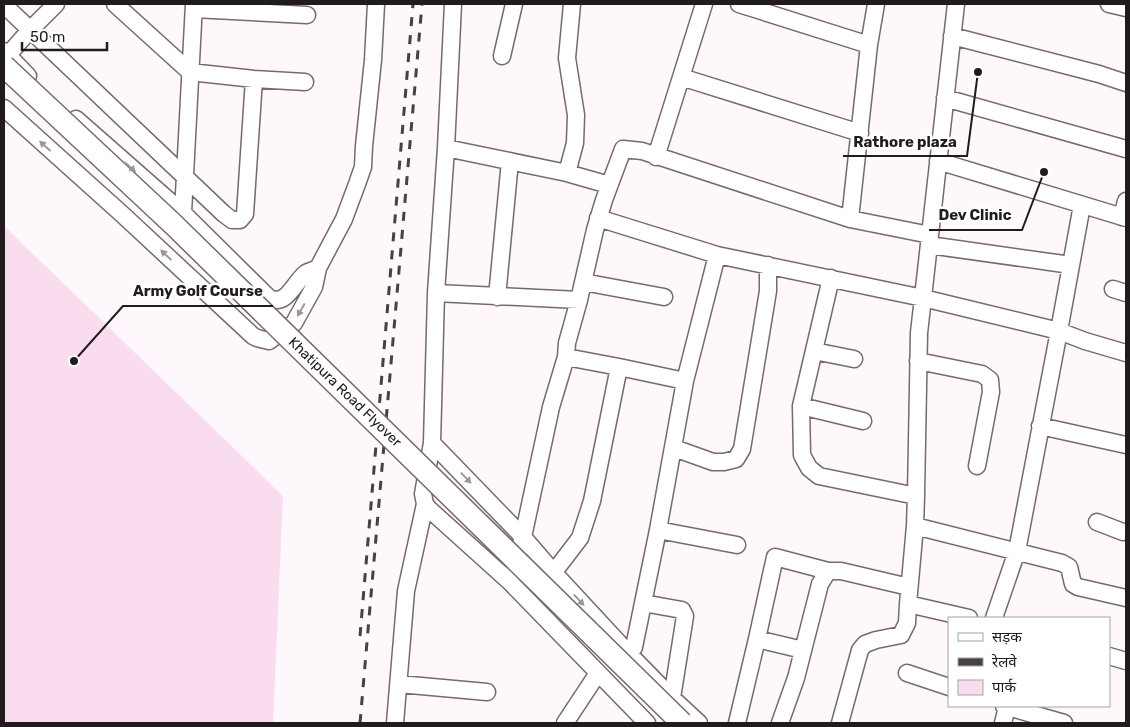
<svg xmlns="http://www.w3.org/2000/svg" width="1130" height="727" font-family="Rubik,'Noto Sans Devanagari',sans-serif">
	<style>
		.green { fill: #f9ddee }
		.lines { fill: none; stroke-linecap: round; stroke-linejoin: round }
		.minor-casing { stroke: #776871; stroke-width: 19 }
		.minor { stroke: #fff; stroke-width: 16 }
		.rail { stroke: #474145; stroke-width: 3; stroke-dasharray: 9 9; stroke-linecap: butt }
		.major-bridge-casing { stroke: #776871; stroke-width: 24; stroke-linecap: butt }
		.major-bridge { stroke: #fff; stroke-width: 21 }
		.oneway { fill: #9b989a }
		.labels { text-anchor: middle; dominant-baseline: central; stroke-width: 5; stroke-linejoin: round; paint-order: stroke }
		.street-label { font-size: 14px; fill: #211b1f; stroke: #fff }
		.leader { fill: none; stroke: #211b1f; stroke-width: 2 }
		.callout-dot { fill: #211b1f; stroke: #fff; stroke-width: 2 }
		.callout-label { font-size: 15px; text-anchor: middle; font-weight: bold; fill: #211b1f; stroke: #fff; stroke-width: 5; stroke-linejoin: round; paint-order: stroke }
	</style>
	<rect width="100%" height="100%" fill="#fef7fb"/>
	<path class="green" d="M 4,226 L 283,496 L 273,723 L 4,723 Z"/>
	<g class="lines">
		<g class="minor-casing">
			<path id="minor" d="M 115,4 L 190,72 L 254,79 L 305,82
				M 739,4 L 869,45
				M 1109,4 L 1126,8
				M 4,5 L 224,214 L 232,220 L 240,220 L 245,214 L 254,79
				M 194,9 L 307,15
				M 952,36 L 1099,74 L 1126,83
				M 4,51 L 28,76
				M 8,55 L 30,30 L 56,4
				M 502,56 L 514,4
				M 681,77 L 860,133
				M 945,98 L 1126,149
				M 4,108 L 123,215 L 253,336 L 257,338 L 269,341 L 294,323 L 314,287 L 318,268 L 344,219 L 357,184 L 363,167 L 364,146 L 373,60 L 376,4
				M 76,119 L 183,213 L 269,298 C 287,307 294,282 306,273 C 309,271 315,270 318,268
				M 446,148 L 567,173 L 609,185
				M 656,157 L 704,4
				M 938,161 L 1126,218
				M 567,173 L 575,143 L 576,115 L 567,58 L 572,4
				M 183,213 L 194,4
				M 1122,217 L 1126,201
				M 598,218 L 717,255 L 923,298 L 1059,331 L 1085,341 L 1126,353
				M 850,219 L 869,45 L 876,4
				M 929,245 L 1071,265
				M 831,278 L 801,406 L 802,455 L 809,468 L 819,476 L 916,496
				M 583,282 L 664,297
				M 1113,289 L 1126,293
				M 436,293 L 579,300
				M 497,297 L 510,161
				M 814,351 L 854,359
				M 566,357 L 619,367 L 685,381
				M 918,361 L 982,374 L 990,380 L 991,392 L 977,466
				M 801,406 L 863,421
				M 1040,426 L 1126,445
				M 432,443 L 523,537 L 554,573 L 629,654 L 672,698 L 699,723
				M 674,448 L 713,462 L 724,462 L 736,459 L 742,449 L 768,291 L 768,265
				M 425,504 L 429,509 L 510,582 L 647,723
				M 1097,522 L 1123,532
				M 915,526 L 1062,563 L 1069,567 L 1073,584 L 1078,587 L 1126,598
				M 658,530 L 737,545
				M 547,581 L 580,538 L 592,501 L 619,367
				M 510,582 L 523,537 L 551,407 L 566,357 L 567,343 L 579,300 L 595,230 L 604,200 L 623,149 L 642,151 L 850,219 L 930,235
				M 643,603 L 682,610 L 685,616 L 672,698
				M 908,604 L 969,618
				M 994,618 L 1017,551 L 1059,331 L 1082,205
				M 757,639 L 803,650
				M 629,654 L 634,647 L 658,530 L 685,381 L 717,255
				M 1109,656 L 1126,661
				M 907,673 L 949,687
				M 399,684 L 487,692
				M 1004,706 L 1064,723
				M 395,723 L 406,591 L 425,504 L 423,494 L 432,443 L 436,293 L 446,148 L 453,4
				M 565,723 L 598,673
				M 737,723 L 757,639 L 775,557 L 828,571
				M 780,723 L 796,678 L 820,584 L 828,571 L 841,571 L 909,587
				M 840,723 L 860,650 L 865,644 L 876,640 L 901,635 L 907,623 L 908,604 L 915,526 L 916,496 L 919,333 L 956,4
				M 1003,723 L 1007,707"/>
		</g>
		<use href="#minor" class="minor"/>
		<path class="rail" d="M 360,636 L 413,4
			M 360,723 L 422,4"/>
		<g class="major-bridge-casing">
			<path id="major-bridge" d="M 4,66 L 174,225 L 682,723"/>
		</g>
		<use href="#major-bridge" class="major-bridge"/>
	</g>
	<defs><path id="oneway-solid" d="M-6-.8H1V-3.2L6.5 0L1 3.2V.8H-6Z" transform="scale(1.25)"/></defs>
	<g class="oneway">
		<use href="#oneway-solid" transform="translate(45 146) rotate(-138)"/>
		<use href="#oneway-solid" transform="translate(130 167) rotate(41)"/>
		<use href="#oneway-solid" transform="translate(166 255) rotate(-137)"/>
		<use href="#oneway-solid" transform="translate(301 310) rotate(120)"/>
		<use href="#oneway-solid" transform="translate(466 478) rotate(46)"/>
		<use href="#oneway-solid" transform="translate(579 600) rotate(47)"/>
	</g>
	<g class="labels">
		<g class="street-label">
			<text transform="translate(345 392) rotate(44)">Khatipura Road Flyover</text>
		</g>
	</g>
	<path class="leader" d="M978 72L967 156H843M1044 172L1022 230H929M74 361L123 306H273"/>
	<g class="callout-dot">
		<circle cx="978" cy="72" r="5"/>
		<circle cx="1044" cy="172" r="5"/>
		<circle cx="74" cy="361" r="5"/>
	</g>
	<g class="callout-label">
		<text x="905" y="147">Rathore plaza</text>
		<text x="975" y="220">Dev Clinic</text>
		<text x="198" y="296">Army Golf Course</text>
	</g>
	<rect width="1130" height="727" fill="none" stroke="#211b1f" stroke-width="10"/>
	<rect x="948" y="617" width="162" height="90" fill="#ffffff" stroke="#a6a4a5"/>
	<rect x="958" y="633" width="25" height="8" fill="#ffffff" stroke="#a6a4a5"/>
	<text x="992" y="642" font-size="15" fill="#211b1f">सड़क</text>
	<rect x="958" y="658" width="25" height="8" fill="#474145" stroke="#a6a4a5"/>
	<text x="992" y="667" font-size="15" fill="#211b1f">रेलवे</text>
	<rect x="958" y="680" width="25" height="15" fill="#f9ddee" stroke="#a6a4a5"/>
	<text x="992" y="692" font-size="15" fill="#211b1f">पार्क</text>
	<path d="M22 42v8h85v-8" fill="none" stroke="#211b1f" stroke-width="2.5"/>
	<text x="30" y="42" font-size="15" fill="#211b1f" stroke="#ffffff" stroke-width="4" paint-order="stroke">50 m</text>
</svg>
